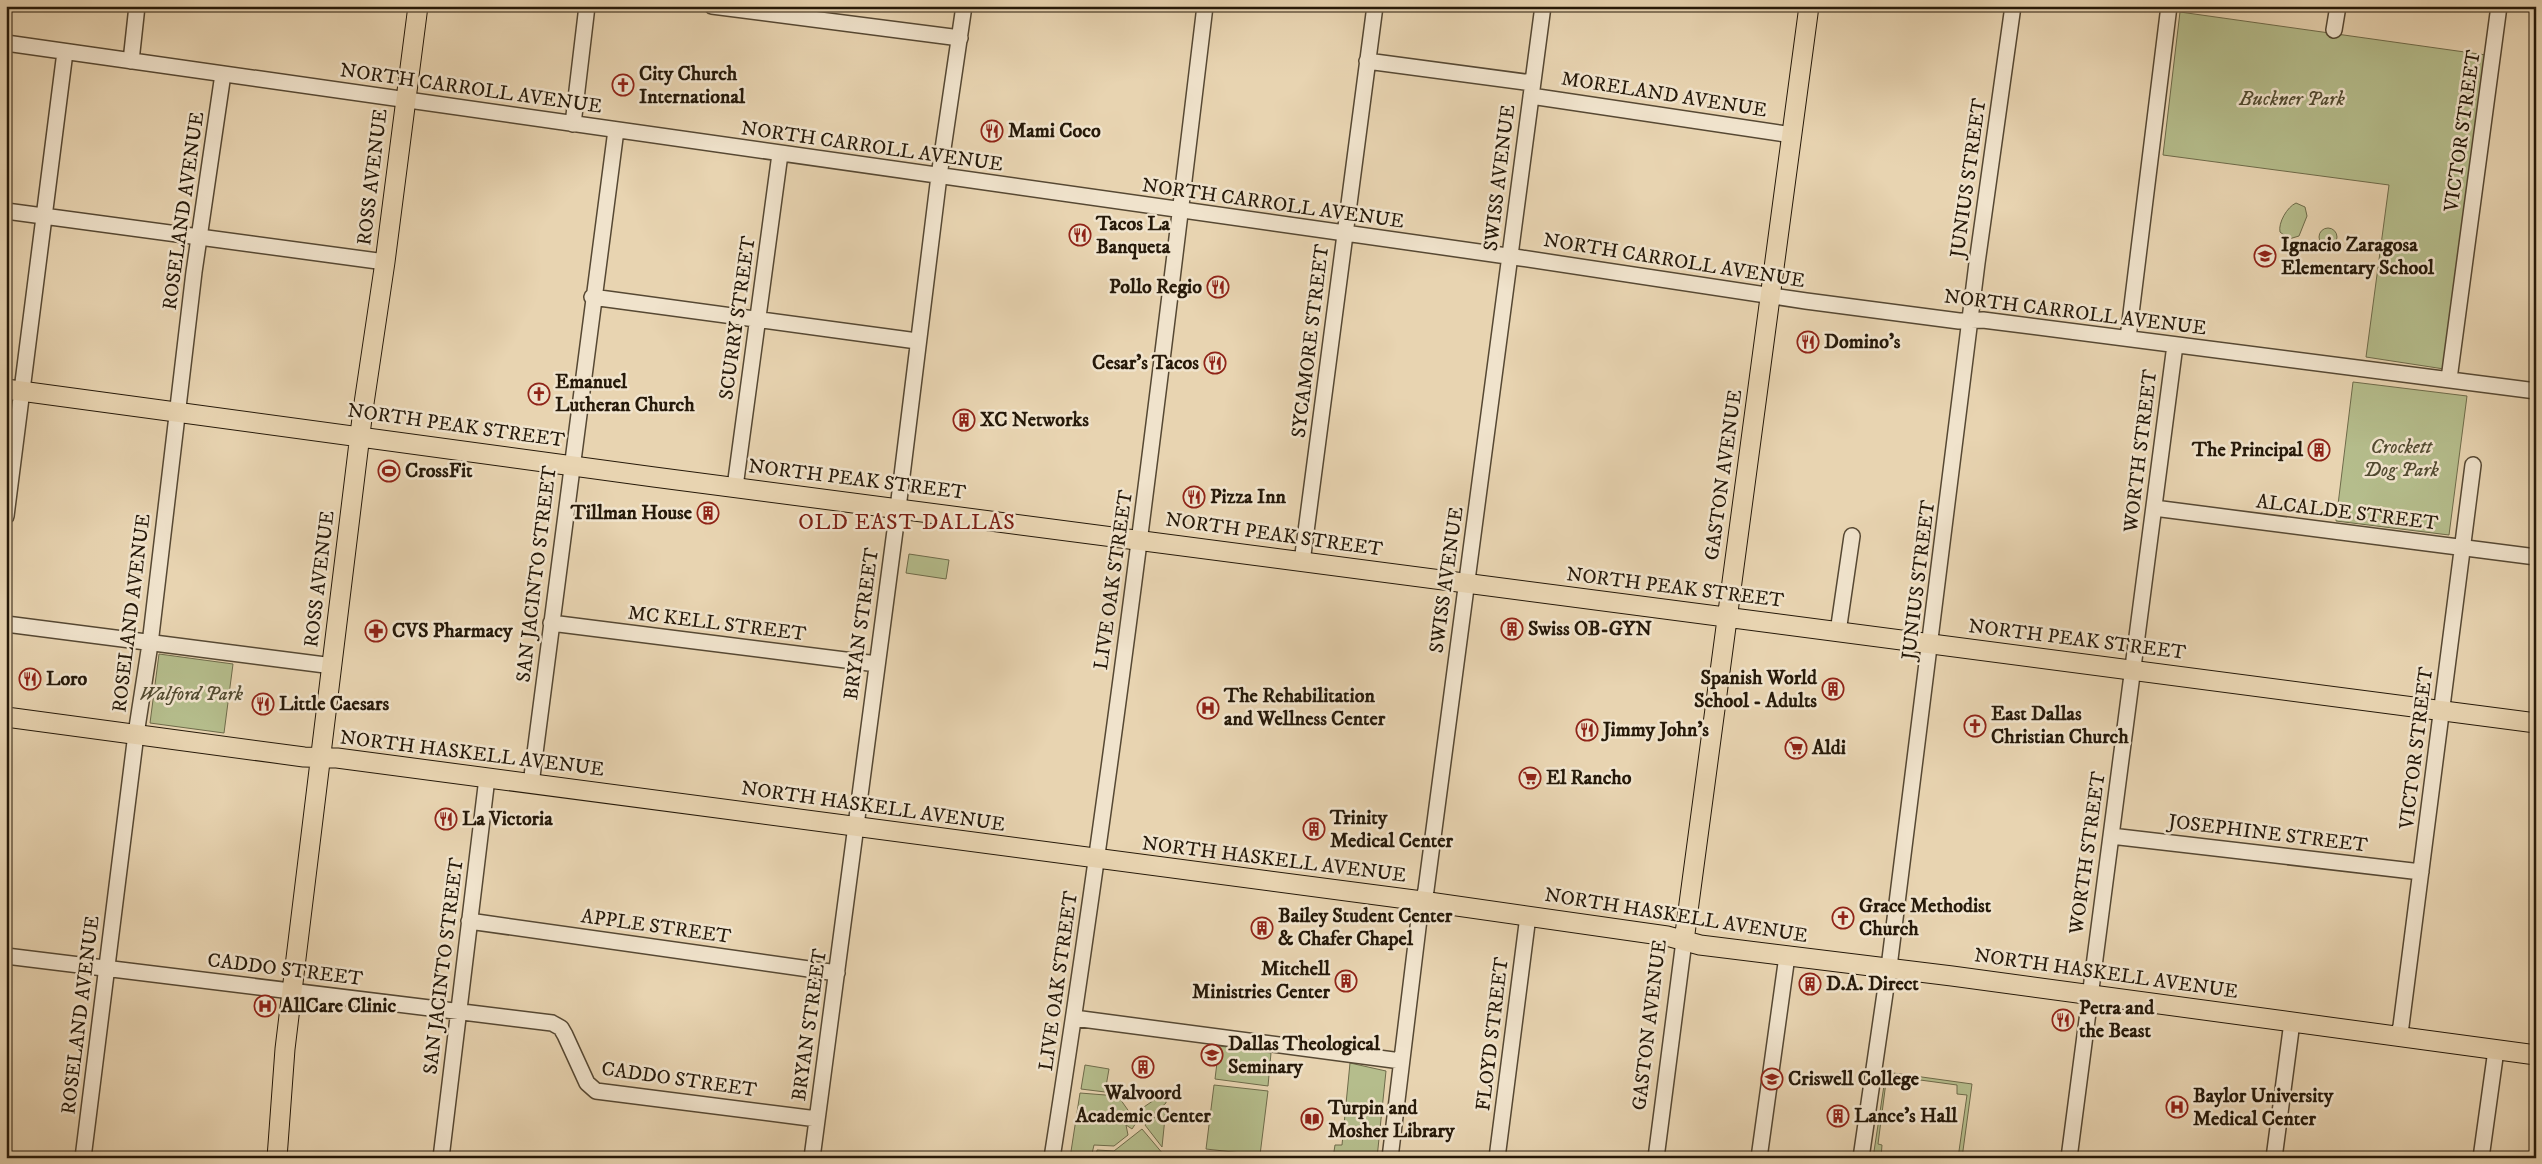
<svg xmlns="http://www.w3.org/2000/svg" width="2542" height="1164" font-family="'IM FELL DW Pica',serif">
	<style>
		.green { fill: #b5bd8c; stroke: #6e6b4a }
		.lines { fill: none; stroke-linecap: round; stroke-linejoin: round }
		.minor-casing { stroke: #564833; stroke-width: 18 }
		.major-casing { stroke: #261909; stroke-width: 21 }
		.minor { stroke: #f0e3cc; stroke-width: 15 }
		.major { stroke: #e8d4b1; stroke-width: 19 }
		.labels { text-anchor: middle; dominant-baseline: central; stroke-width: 5; stroke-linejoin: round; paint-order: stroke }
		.poi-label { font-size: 20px; font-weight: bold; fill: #261909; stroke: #f0e3cc; text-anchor: start }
		.street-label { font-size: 20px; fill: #261909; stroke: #f0e3cc }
		.park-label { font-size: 20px; font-style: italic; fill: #514a30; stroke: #f0e3cc }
		.quarter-label { font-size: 22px; letter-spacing: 1px; fill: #7a1f14; stroke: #f0e3cc }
	</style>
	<rect width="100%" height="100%" fill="#e8d4b1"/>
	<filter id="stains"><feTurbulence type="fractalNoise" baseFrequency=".004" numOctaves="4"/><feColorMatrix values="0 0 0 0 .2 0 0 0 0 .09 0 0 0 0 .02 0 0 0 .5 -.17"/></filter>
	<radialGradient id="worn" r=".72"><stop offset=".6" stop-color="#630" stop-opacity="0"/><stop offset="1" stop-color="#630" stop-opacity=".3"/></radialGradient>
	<path class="green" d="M 2180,12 L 2486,55 L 2444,369 L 2366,357 L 2389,185 L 2163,155 Z
		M 2296,203 L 2305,207 L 2307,216 L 2299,236 L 2289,239 L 2280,232 C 2278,223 2287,207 2296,203 Z
		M2319 237a9 9 0 1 1 18 0a9 9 0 1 1-18 0Z
		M 2353,382 L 2467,396 L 2449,535 L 2336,521 Z
		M 909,554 L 949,560 L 946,579 L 906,573 Z
		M 159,654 L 233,664 L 224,733 L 150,723 Z
		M 1219,1046 L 1271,1053 L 1268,1086 L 1215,1079 Z
		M 1350,1063 L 1386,1071 L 1377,1158 L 1333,1158 L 1335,1145 L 1342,1145 Z
		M 1085,1065 L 1109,1069 L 1105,1092 L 1081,1089 Z
		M 1886,1072 L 1972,1084 L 1962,1158 L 1958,1158 L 1967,1095 L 1957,1094 L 1957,1085 L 1898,1077 L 1897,1083 L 1886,1082 L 1878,1144 L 1882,1145 L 1881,1158 L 1873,1158 Z
		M 1214,1085 L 1268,1091 L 1260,1155 L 1206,1149 Z
		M 1166,1092 L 1166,1103 L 1143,1123 L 1135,1113 Z
		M 1080,1093 L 1118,1096 L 1130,1113 L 1128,1120 L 1133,1120 L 1136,1123 L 1132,1129 L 1126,1125 L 1128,1135 L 1114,1146 L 1094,1145 L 1091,1158 L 1070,1158 Z
		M 1166,1108 L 1162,1147 L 1145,1125 Z
		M 1142,1129 L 1164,1155 L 1164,1158 L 1096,1158 L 1097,1150 L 1114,1151 Z"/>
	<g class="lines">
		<g class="minor-casing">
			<path id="minor" d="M 712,6 L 960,38
				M 2334,30 L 2338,6
				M 6,43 L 1521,258 L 1806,301 L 1959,321 L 1983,320 L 2536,391
				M 131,61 L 137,6
				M 1367,61 L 1532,83
				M 1531,96 L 1792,135
				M 573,124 L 587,6
				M 6,211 L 385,262
				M 592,297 L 917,341
				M 2128,338 L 2169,6
				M 2449,379 L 2499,6
				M 735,487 L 780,154
				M 2154,508 L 2536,557
				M 6,516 L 65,52
				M 1302,562 L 1375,6
				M 551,623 L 877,664
				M 6,624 L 333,666
				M 1838,632 L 1852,536
				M 531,784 L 616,130
				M 2111,836 L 2421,872
				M 469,921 L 837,973
				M 6,956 L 552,1023 L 561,1028 L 565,1035 L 587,1083 L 596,1091 L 817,1119
				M 1074,1018 L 1401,1061
				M 2397,1036 L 2401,1026 L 2473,465
				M 83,1158 L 136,734 L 150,644 L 194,272 L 223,74
				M 441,1158 L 487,778
				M 812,1158 L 898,508 L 939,176 L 964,6
				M 1052,1158 C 1112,775 1159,391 1205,6
				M 1390,1158 L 1420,911 L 1426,890 L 1543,6
				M 1497,1158 L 1528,916
				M 1656,1158 L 1684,941
				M 1759,1158 L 1787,956
				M 1861,1158 L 1890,959 L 1977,263 L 2013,6
				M 2069,1158 L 2175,345
				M 2274,1158 L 2292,1022
				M 2481,1158 L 2496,1050"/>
		</g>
		<g class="major-casing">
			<path id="major" d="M 6,389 L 654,477 L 2536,723
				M 6,717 L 304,757 L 337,758 L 1422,901 L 1667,936 L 1700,945 L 1952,976 L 2536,1055
				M 1684,941 L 1809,6
				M 277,1158 L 285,1049 L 292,991 L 363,410 L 385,262 L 418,6"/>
		</g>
		<use href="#minor" class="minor"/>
		<use href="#major" class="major"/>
	</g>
	<defs>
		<g id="church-ring" transform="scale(1.125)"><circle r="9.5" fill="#f0e3cc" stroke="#8f2418" stroke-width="1.5"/><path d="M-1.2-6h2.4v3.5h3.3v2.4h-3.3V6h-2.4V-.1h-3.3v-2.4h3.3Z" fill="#8f2418"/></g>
		<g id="restaurant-ring" transform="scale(1.125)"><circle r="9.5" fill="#f0e3cc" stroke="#8f2418" stroke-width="1.5"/><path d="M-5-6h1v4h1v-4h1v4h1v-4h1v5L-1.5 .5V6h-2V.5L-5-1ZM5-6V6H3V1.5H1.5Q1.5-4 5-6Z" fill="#8f2418"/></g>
		<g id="school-ring" transform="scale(1.125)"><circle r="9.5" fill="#f0e3cc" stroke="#8f2418" stroke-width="1.5"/><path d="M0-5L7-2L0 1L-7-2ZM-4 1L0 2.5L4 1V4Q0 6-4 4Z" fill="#8f2418"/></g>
		<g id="building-ring" transform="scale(1.125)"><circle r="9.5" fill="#f0e3cc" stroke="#8f2418" stroke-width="1.5"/><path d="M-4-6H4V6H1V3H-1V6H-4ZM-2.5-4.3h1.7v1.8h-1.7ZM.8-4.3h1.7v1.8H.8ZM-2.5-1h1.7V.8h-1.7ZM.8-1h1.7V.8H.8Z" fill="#8f2418"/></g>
		<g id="stadium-ring" transform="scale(1.125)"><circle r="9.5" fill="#f0e3cc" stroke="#8f2418" stroke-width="1.5"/><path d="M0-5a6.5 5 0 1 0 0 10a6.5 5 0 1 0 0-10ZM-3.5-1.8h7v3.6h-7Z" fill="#8f2418"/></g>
		<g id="pharmacy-ring" transform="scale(1.125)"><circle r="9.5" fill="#f0e3cc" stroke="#8f2418" stroke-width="1.5"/><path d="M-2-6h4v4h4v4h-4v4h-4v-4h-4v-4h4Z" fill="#8f2418"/></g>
		<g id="hospital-ring" transform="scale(1.125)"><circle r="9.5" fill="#f0e3cc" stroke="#8f2418" stroke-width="1.5"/><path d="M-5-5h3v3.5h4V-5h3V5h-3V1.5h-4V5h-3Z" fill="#8f2418"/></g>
		<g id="supermarket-ring" transform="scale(1.125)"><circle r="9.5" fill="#f0e3cc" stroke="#8f2418" stroke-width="1.5"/><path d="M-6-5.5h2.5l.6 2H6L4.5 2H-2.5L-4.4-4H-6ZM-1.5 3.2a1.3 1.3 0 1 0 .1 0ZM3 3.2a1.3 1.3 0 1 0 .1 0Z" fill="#8f2418"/></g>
		<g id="university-ring" transform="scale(1.125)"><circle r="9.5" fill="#f0e3cc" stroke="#8f2418" stroke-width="1.5"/><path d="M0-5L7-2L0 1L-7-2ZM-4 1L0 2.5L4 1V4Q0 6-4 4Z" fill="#8f2418"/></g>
		<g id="library-ring" transform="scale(1.125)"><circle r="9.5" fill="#f0e3cc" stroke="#8f2418" stroke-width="1.5"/><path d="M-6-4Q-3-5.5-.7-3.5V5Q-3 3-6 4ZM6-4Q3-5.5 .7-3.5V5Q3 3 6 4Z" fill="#8f2418"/></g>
	</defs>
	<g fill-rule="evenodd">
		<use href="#church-ring" x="623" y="85"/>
		<use href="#restaurant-ring" x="992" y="131"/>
		<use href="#restaurant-ring" x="1080" y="235"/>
		<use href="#school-ring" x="2265" y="256"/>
		<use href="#restaurant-ring" x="1218" y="287"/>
		<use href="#restaurant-ring" x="1808" y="342"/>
		<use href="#restaurant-ring" x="1215" y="363"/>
		<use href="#church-ring" x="539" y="394"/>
		<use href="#building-ring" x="964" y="420"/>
		<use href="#building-ring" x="2319" y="450"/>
		<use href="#stadium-ring" x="389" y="471"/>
		<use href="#restaurant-ring" x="1194" y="497"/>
		<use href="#building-ring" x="708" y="513"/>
		<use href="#building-ring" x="1512" y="629"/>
		<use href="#pharmacy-ring" x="376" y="631"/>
		<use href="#restaurant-ring" x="30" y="679"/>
		<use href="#building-ring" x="1833" y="689"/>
		<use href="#restaurant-ring" x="263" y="704"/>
		<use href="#hospital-ring" x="1208" y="708"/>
		<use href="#church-ring" x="1975" y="726"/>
		<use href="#restaurant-ring" x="1587" y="730"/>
		<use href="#supermarket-ring" x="1796" y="748"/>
		<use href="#supermarket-ring" x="1530" y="778"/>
		<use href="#restaurant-ring" x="446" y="819"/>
		<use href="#building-ring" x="1314" y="829"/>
		<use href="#church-ring" x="1843" y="918"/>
		<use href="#building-ring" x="1262" y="928"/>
		<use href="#building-ring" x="1346" y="981"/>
		<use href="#building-ring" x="1810" y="984"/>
		<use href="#hospital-ring" x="265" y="1006"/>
		<use href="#restaurant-ring" x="2063" y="1020"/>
		<use href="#university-ring" x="1212" y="1055"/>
		<use href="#building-ring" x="1143" y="1067"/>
		<use href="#university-ring" x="1772" y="1079"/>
		<use href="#hospital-ring" x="2177" y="1107"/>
		<use href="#building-ring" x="1838" y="1116"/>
		<use href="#library-ring" x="1312" y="1119"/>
	</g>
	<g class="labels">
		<g class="poi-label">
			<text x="639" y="74">City Church<tspan x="639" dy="23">International</tspan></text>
			<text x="1008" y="131">Mami Coco</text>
			<text x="1096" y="224">Tacos La<tspan x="1096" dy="23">Banqueta</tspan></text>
			<text x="2281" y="245">Ignacio Zaragosa<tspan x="2281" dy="23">Elementary School</tspan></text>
			<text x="1202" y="287" text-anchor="end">Pollo Regio</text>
			<text x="1824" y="342">Domino's</text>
			<text x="1199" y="363" text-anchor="end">Cesar's Tacos</text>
			<text x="555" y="382">Emanuel<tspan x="555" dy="23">Lutheran Church</tspan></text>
			<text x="980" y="420">XC Networks</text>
			<text x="2303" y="450" text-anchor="end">The Principal</text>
			<text x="405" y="471">CrossFit</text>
			<text x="1210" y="497">Pizza Inn</text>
			<text x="692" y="513" text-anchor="end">Tillman House</text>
			<text x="1528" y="629">Swiss OB-GYN</text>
			<text x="392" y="631">CVS Pharmacy</text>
			<text x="1817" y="678" text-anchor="end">Spanish World<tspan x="1817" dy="23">School - Adults</tspan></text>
			<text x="46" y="679">Loro</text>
			<text x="1224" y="696">The Rehabilitation<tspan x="1224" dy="23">and Wellness Center</tspan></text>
			<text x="279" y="704">Little Caesars</text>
			<text x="1991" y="714">East Dallas<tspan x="1991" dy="23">Christian Church</tspan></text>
			<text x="1603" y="730">Jimmy John's</text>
			<text x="1812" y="748">Aldi</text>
			<text x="1546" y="778">El Rancho</text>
			<text x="1330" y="818">Trinity<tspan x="1330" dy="23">Medical Center</tspan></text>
			<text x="462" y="819">La Victoria</text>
			<text x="1859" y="906">Grace Methodist<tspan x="1859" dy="23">Church</tspan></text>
			<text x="1278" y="916">Bailey Student Center<tspan x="1278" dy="23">&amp; Chafer Chapel</tspan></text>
			<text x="1330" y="969" text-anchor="end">Mitchell<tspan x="1330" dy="23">Ministries Center</tspan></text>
			<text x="1826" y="984">D.A. Direct</text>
			<text x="281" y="1006">AllCare Clinic</text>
			<text x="2079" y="1008">Petra and<tspan x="2079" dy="23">the Beast</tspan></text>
			<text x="1228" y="1044">Dallas Theological<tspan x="1228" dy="23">Seminary</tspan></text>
			<text x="1788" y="1079">Criswell College</text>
			<text x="1143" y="1093" text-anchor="middle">Walvoord<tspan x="1143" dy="23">Academic Center</tspan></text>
			<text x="2193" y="1096">Baylor University<tspan x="2193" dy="23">Medical Center</tspan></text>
			<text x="1328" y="1108">Turpin and<tspan x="1328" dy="23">Mosher Library</tspan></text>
			<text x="1854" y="1116">Lance's Hall</text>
		</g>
		<g class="street-label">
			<text transform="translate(471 89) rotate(8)">NORTH CARROLL AVENUE</text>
			<text transform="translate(1664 95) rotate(9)">MORELAND AVENUE</text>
			<text transform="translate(2463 131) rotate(-82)">VICTOR STREET</text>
			<text transform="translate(872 147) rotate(8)">NORTH CARROLL AVENUE</text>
			<text transform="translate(373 177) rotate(-83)">ROSS AVENUE</text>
			<text transform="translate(1500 178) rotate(-83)">SWISS AVENUE</text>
			<text transform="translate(1969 178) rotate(-82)">JUNIUS STREET</text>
			<text transform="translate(1273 204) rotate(8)">NORTH CARROLL AVENUE</text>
			<text transform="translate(184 211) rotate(-82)">ROSELAND AVENUE</text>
			<text transform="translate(1674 261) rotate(9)">NORTH CARROLL AVENUE</text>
			<text transform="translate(2075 313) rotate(7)">NORTH CARROLL AVENUE</text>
			<text transform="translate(738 318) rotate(-82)">SCURRY STREET</text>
			<text transform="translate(1311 341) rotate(-83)">SYCAMORE STREET</text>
			<text transform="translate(456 426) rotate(8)">NORTH PEAK STREET</text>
			<text transform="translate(2141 451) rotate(-83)">WORTH STREET</text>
			<text transform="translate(1724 475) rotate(-82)">GASTON AVENUE</text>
			<text transform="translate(857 480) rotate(7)">NORTH PEAK STREET</text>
			<text transform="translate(2347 513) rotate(7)">ALCALDE STREET</text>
			<text transform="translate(1274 535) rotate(8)">NORTH PEAK STREET</text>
			<text transform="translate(537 574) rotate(-83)">SAN JACINTO STREET</text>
			<text transform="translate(320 579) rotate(-83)">ROSS AVENUE</text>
			<text transform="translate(1114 580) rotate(-82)">LIVE OAK STREET</text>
			<text transform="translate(1447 580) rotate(-82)">SWISS AVENUE</text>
			<text transform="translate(1919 580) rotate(-83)">JUNIUS STREET</text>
			<text transform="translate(1675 588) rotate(7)">NORTH PEAK STREET</text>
			<text transform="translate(132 613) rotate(-83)">ROSELAND AVENUE</text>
			<text transform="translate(717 624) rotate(7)">MC KELL STREET</text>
			<text transform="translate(862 624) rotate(-82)">BRYAN STREET</text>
			<text transform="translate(2077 640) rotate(7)">NORTH PEAK STREET</text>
			<text transform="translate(2417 748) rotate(-83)">VICTOR STREET</text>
			<text transform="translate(472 754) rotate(7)">NORTH HASKELL AVENUE</text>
			<text transform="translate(873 807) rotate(8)">NORTH HASKELL AVENUE</text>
			<text transform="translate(2268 834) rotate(7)">JOSEPHINE STREET</text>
			<text transform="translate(2088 853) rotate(-82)">WORTH STREET</text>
			<text transform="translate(1274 860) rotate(7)">NORTH HASKELL AVENUE</text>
			<text transform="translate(1676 916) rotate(9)">NORTH HASKELL AVENUE</text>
			<text transform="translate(656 927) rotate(8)">APPLE STREET</text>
			<text transform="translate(444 966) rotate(-83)">SAN JACINTO STREET</text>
			<text transform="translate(285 970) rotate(7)">CADDO STREET</text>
			<text transform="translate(2106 974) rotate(8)">NORTH HASKELL AVENUE</text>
			<text transform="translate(1059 981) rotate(-82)">LIVE OAK STREET</text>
			<text transform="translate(81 1015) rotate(-83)">ROSELAND AVENUE</text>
			<text transform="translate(810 1025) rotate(-82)">BRYAN STREET</text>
			<text transform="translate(1650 1025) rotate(-83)">GASTON AVENUE</text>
			<text transform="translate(1493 1034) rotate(-83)">FLOYD STREET</text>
			<text transform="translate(679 1080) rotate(8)">CADDO STREET</text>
		</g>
		<g class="park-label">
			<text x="2292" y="99">Buckner Park</text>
			<text x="2401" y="447">Crockett<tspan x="2401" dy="23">Dog Park</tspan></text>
			<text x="191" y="694">Walford Park</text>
		</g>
		<g class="quarter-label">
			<text x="907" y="522">OLD EAST DALLAS</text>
		</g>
	</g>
	<rect width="2542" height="1164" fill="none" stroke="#e8d4b1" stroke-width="25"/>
	<rect x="8" y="8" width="2527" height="1149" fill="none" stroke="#261909" stroke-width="2.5"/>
	<rect x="12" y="12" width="2517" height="1139" fill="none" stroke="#261909"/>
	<rect width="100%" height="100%" filter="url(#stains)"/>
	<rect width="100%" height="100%" fill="url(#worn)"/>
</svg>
